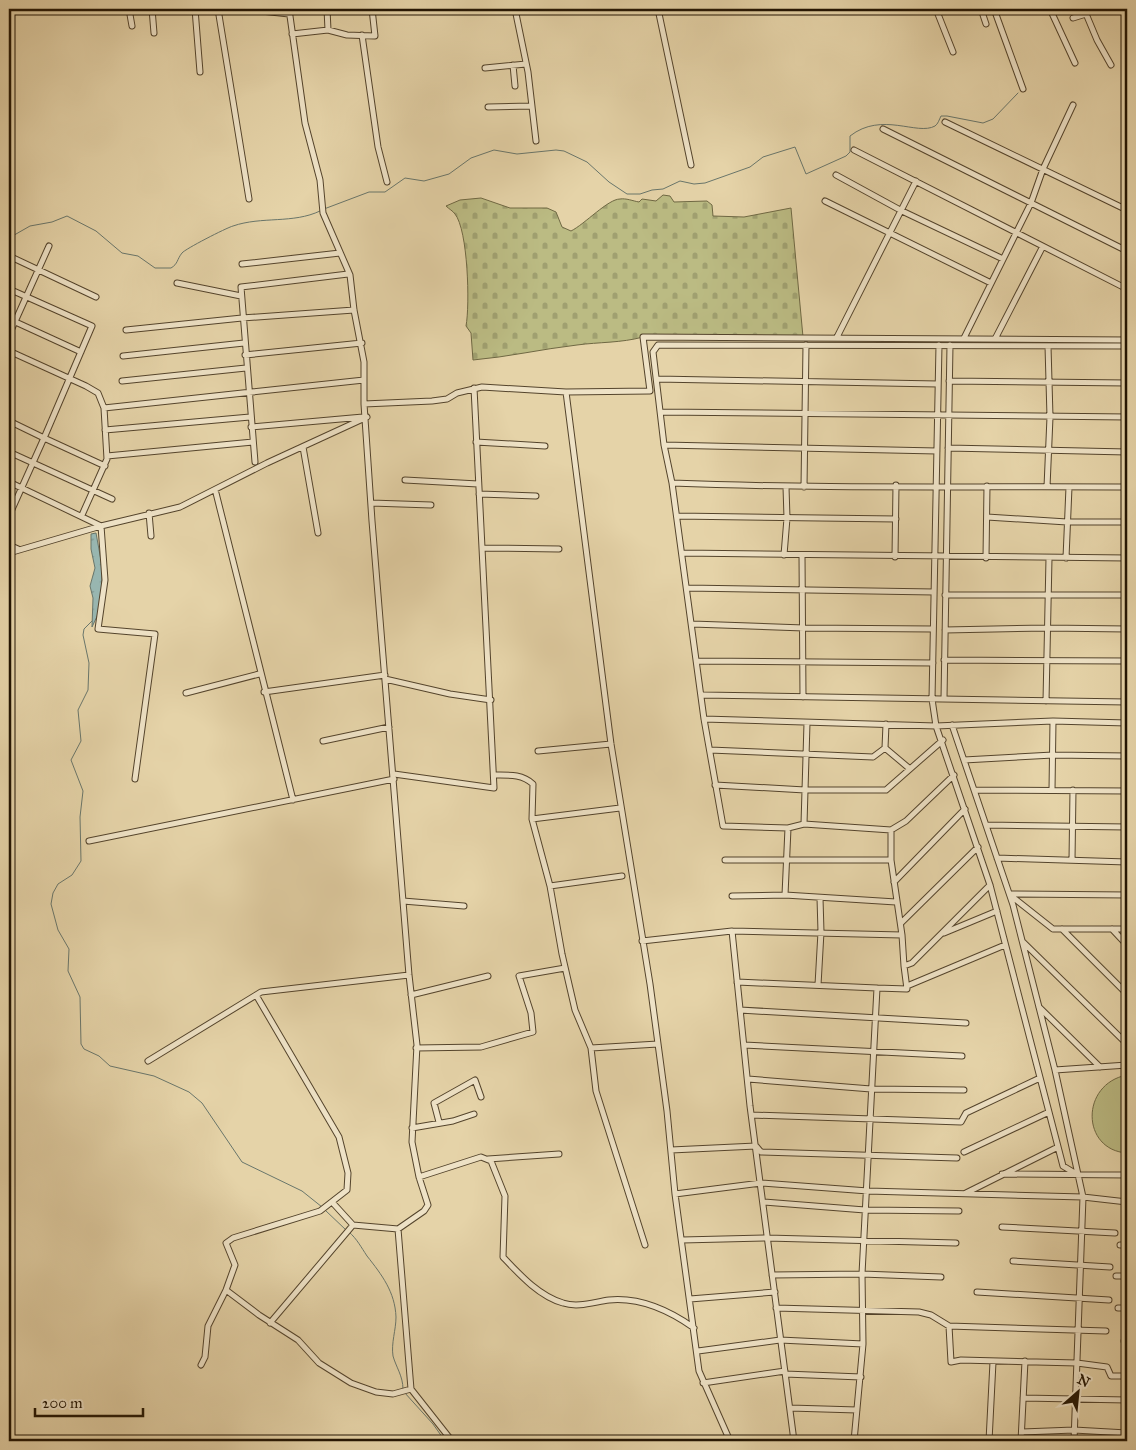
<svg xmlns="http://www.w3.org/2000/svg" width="1136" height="1450" font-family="'IM FELL Great Primer',serif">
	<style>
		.green { fill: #bbbb83; stroke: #6f6843 }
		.cemetery { fill: url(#cemetery-stones); stroke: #6f6843 }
		.water { fill: url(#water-ripples); stroke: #69766b }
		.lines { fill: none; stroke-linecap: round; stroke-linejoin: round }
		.stream { stroke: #69766b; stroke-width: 1 }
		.minor-casing { stroke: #54442c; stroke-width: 7 }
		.minor { stroke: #eee2c6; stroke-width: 5 }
	</style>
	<defs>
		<pattern id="cemetery-stones" width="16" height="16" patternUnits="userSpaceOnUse" patternTransform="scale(1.25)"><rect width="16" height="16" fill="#bbbb83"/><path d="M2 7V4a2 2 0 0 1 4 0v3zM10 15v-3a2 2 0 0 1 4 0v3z" fill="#a0a070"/></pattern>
		<pattern id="water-ripples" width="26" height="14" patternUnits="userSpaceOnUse" patternTransform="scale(1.25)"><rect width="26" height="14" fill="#98b6b0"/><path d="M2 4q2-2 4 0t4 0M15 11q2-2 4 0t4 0" fill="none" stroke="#7c938d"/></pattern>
	</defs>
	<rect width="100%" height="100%" fill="#e5d3a8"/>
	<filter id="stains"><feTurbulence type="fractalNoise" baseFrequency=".004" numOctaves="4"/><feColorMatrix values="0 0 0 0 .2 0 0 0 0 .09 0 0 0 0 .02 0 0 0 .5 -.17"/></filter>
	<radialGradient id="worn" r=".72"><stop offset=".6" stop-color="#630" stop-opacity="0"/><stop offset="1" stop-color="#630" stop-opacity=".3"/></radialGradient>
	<path class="green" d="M 1127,1075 L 1127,1153 C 1081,1150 1080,1084 1127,1075 Z"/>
	<path class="cemetery" d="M 663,195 L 670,196 L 674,202 L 707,201 L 712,205 L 713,216 L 744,217 L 791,208 L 803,337 L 643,337 C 621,343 599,342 577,345 C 542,349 508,357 473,360 L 471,333 L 466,326 C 470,305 468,230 455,214 C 453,211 449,209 446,206 L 460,200 L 481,198 L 510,208 L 547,208 L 556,212 L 562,227 L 571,231 C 585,224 608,199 620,199 C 626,198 633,201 639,202 L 642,199 L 656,201 Z"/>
	<path class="water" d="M 96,533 L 102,566 L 102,582 L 100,610 L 92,627 L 93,598 L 90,586 L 95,568 L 91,549 L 91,534 Z"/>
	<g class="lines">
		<path class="stream" d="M 324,209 L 369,192 L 385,192 L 405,178 L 424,181 L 449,174 L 471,158 L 494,150 L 517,154 L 556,150 L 564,151 L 587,162 L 609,182 L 627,194 L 640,194 L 652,190 L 663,189 L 680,181 L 694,184 L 705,183 L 750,167 L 763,157 L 795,147 L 806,174 L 846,156 L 850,152 L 850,136 C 882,111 917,136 935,126 C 938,124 939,120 941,116 L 947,116 L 983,123 L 993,119 L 1018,93
			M 9,238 L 30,226 L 52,222 L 67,216 L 96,231 L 122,253 L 138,256 L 155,268 L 171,268 C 178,264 177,259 182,253 C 185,249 226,228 233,226 C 262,216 293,224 320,211
			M 92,621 L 84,629 L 83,635 L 89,663 L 88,690 L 78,710 L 81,741 L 71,760 L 83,791 L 80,817 L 81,861 L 72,875 L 58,884 L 53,893 L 51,904 L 58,930 L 69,949 L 68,971 L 80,997 L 81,1044 L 84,1049 L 99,1056 L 110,1066 L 154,1076 L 189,1092 L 202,1103 L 242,1162 L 302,1191 L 322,1207
			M 325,1210 L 346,1230
			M 349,1232 C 357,1239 361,1247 367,1256 C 382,1275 395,1292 396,1317 C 396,1330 391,1343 393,1356 C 396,1367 403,1376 403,1389
			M 404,1392 L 433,1424 L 445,1441"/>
		<g class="minor-casing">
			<path id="minor" d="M 129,9 L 132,26
				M 152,9 L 154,33
				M 195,9 L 200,72
				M 218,9 L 249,199
				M 242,9 L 289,14
				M 289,9 L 305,123 L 320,180 L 323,213 L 350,275 L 354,310 L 364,362 L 364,404 L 372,521 L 409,975 L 417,1045 L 412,1142 L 419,1177 L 481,1157 L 491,1161 L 505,1196 L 503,1257 C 520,1275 539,1296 563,1303 C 578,1308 594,1302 609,1300 C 640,1297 670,1311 694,1328
				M 327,9 L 328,30
				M 515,9 L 528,72 L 536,141
				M 658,9 L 691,165
				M 936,9 L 953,52
				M 981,9 L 986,24
				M 994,9 L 1023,89
				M 1050,9 L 1075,63
				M 1084,9 L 1097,40 L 1111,65
				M 1120,9 L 1122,9
				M 1063,11 L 1068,9
				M 1073,18 L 1086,14
				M 292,34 L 328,30 L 347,35 L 375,36 L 372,9
				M 362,35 L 378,147 L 387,182
				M 513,65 L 515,86
				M 485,68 L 526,64
				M 488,107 L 531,106
				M 945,122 L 1127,210
				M 883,129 L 1127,251
				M 854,150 L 1127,289
				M 836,175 L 902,211 L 1003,259
				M 825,201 L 991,283
				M 9,256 L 96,297
				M 242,264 L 340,253
				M 177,283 L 241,296
				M 9,289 L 92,326 L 44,438 L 9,421
				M 9,319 L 81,352
				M 126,330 L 242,318 L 354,310
				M 9,335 L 49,246
				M 837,337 L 916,181
				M 964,338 L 1031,203 L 1043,169 L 1073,105
				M 995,339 L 1042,248
				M 939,345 L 932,699 L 936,726 L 990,885 L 1063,1166 L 1078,1175
				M 9,351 L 86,386 L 98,393 L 104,408 L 107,459 L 82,515
				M 245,355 L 362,343
				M 123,356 L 244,343
				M 657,379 L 938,384
				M 122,381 L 246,368
				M 949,381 L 1127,383
				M 566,392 L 611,744 L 650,984 L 667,1111 L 675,1194 L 699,1371 L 730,1441
				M 364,404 L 432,401 L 447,399 L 457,393 L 482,387 L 566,392 L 650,391 L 643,337 L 1127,340
				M 104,408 L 364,380
				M 662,412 L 1127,417
				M 251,427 L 363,417
				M 105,430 L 250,417
				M 476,442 L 545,446
				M 664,445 L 937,451
				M 303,447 L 318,533
				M 948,448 L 1127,452
				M 9,452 L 112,499
				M 107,456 L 253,442
				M 255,462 L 241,287 L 348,274
				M 405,480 L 478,484
				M 9,482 L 101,526 L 105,580 L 98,629 L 155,634 L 135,779
				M 672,483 C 824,489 976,486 1127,487
				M 804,487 L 806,345
				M 1047,487 L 1050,417 L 1048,346
				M 216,493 L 293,800
				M 479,494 L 536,496
				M 371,503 L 431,505
				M 149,513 L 151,536
				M 9,516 L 44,438 L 105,466
				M 677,516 L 896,519
				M 987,517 L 1067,522 L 1127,522
				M 9,545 L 18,549
				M 482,548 L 559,549
				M 9,553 L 101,526 L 180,507 L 267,463 L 367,417
				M 682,553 L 1127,558
				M 784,555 L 787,518 L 786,487
				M 802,555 L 803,697
				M 895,557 L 896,485
				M 986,558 L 987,486
				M 1066,558 L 1069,487
				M 687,588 L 934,592
				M 945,595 L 1127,595
				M 692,624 L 804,628 L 933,629
				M 945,630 L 1047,628 L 1127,629
				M 944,660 L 1127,661
				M 698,661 L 933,663
				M 385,679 L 450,694 L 491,700
				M 264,692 L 385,675
				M 186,693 L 259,674
				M 703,695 L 1127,702
				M 944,699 L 950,345
				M 1046,701 L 1049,558
				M 704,719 L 936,726 L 1053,721 L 1127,723
				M 952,725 L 1013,905 L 1055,1070 L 1083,1197 L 1074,1441
				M 323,741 L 389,727
				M 885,748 L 910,769
				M 710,750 L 873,757 L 885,748 L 886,724
				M 538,751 L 611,744
				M 964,760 L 1053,755 L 1127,756
				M 394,774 L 494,788 L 474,388
				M 495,775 C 509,775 522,774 533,784 L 532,819 L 550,886 L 562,954 L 575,1010 L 591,1048 L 596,1091 L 645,1245
				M 715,785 L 805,790 L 886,790 L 943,740
				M 975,790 L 1127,791
				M 1052,790 L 1053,721
				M 532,819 L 620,808
				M 804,824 L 891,830 L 906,821 L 954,775
				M 987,825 L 1127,827
				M 788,828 L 723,826 L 704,719 L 672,483 L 664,445 L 653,352 L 658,345 L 1127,346
				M 891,830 L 891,860 L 902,935
				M 89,841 L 394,779
				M 997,858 L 1127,862
				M 725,860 L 891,860
				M 1072,860 L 1073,790
				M 894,882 L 965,809
				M 550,886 L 622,876
				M 1010,894 L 1127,895
				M 785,895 L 788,828 L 804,824 L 807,723
				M 1010,895 L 1053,929 L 1127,929
				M 732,896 L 785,895 L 896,902
				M 403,901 L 464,906
				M 901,923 L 978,847
				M 1062,929 L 1127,994
				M 1112,929 L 1127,945
				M 732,931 L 750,1106 L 794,1441
				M 944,933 L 997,911
				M 642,941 L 732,931 L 902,935 L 904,966
				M 1023,942 L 1127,1044
				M 737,982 L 877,988
				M 818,985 L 821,932 L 820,898
				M 907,986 L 1005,945
				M 411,995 L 488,976
				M 1039,1007 L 1100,1067
				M 740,1010 L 966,1023
				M 744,1045 L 962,1056
				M 416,1048 L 481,1047 L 533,1032 L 531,1013 L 519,976 L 565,968
				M 591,1048 L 658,1044
				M 148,1061 L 261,992 L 409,975
				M 1055,1070 L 1127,1065
				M 748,1079 L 871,1089 L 964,1090
				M 752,1115 L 961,1122 L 966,1113 L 1040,1078
				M 439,1122 L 434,1103 L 475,1080 L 481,1097
				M 412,1128 L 453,1121 L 474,1114
				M 671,1150 L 756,1146 L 761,1152 L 957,1158
				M 964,1152 L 1049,1112
				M 488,1159 L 559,1154
				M 1002,1174 L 1127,1175
				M 419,1177 L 428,1205 L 424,1211 L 398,1229 L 411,1389 L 452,1441
				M 966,1193 L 1058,1147
				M 675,1194 L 761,1183 L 868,1191 L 1083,1197 L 1127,1202
				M 332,1202 L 353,1225 L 398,1229
				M 764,1202 L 865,1210 L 959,1211
				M 1002,1227 L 1115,1233
				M 682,1240 L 767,1238 L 956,1243
				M 1120,1245 L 1127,1245
				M 1013,1261 L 1110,1267
				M 772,1275 L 862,1274 L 941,1277
				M 1116,1276 L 1127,1276
				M 226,1290 L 259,1315 L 298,1340 L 319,1363 L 351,1383 L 376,1392 L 393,1394 L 411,1389
				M 977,1292 L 1109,1300
				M 690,1299 L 775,1292
				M 776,1308 L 919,1312 L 931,1315 L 949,1326 L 1106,1331
				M 1118,1308 L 1127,1308
				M 270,1323 L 353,1225
				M 949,1326 L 951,1362 L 961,1360 L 1077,1363 L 1107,1367 L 1111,1376 L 1127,1376
				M 1124,1341 L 1127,1341
				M 698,1351 L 780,1340 L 863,1344
				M 201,1365 L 205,1357 L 208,1326 L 226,1290 L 235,1265 L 226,1243 L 233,1238 L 320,1211 L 347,1190 L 348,1173 L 339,1137 L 256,995
				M 785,1374 L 861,1377
				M 703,1383 L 785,1371
				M 1023,1398 L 1127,1400
				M 790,1408 L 857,1410
				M 1022,1432 L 1074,1430 L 1127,1433
				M 794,1441 L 854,1441
				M 854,1441 L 863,1344 L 862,1274 L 877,988 L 907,989 L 904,966 L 912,963 L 990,885
				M 989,1441 L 993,1362
				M 1021,1441 L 1025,1361"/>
		</g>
		<use href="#minor" class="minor"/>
	</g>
	<rect width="1136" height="1450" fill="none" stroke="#e5d3a8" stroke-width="30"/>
	<rect x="10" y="10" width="1116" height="1430" fill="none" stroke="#231503" stroke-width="2.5"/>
	<rect x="15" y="15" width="1106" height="1420" fill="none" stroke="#231503"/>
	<g transform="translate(1078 1392) rotate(27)" stroke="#eee2c6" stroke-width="4" paint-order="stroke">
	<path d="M0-4L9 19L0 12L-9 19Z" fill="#231503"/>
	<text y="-8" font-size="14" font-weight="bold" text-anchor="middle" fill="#231503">N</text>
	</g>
	<path d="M35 1408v8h108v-8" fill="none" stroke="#231503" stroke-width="2.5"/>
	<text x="42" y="1408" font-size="15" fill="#231503" stroke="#eee2c6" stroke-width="4" paint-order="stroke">200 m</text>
	<rect width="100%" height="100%" filter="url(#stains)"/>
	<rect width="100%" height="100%" fill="url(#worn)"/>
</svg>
